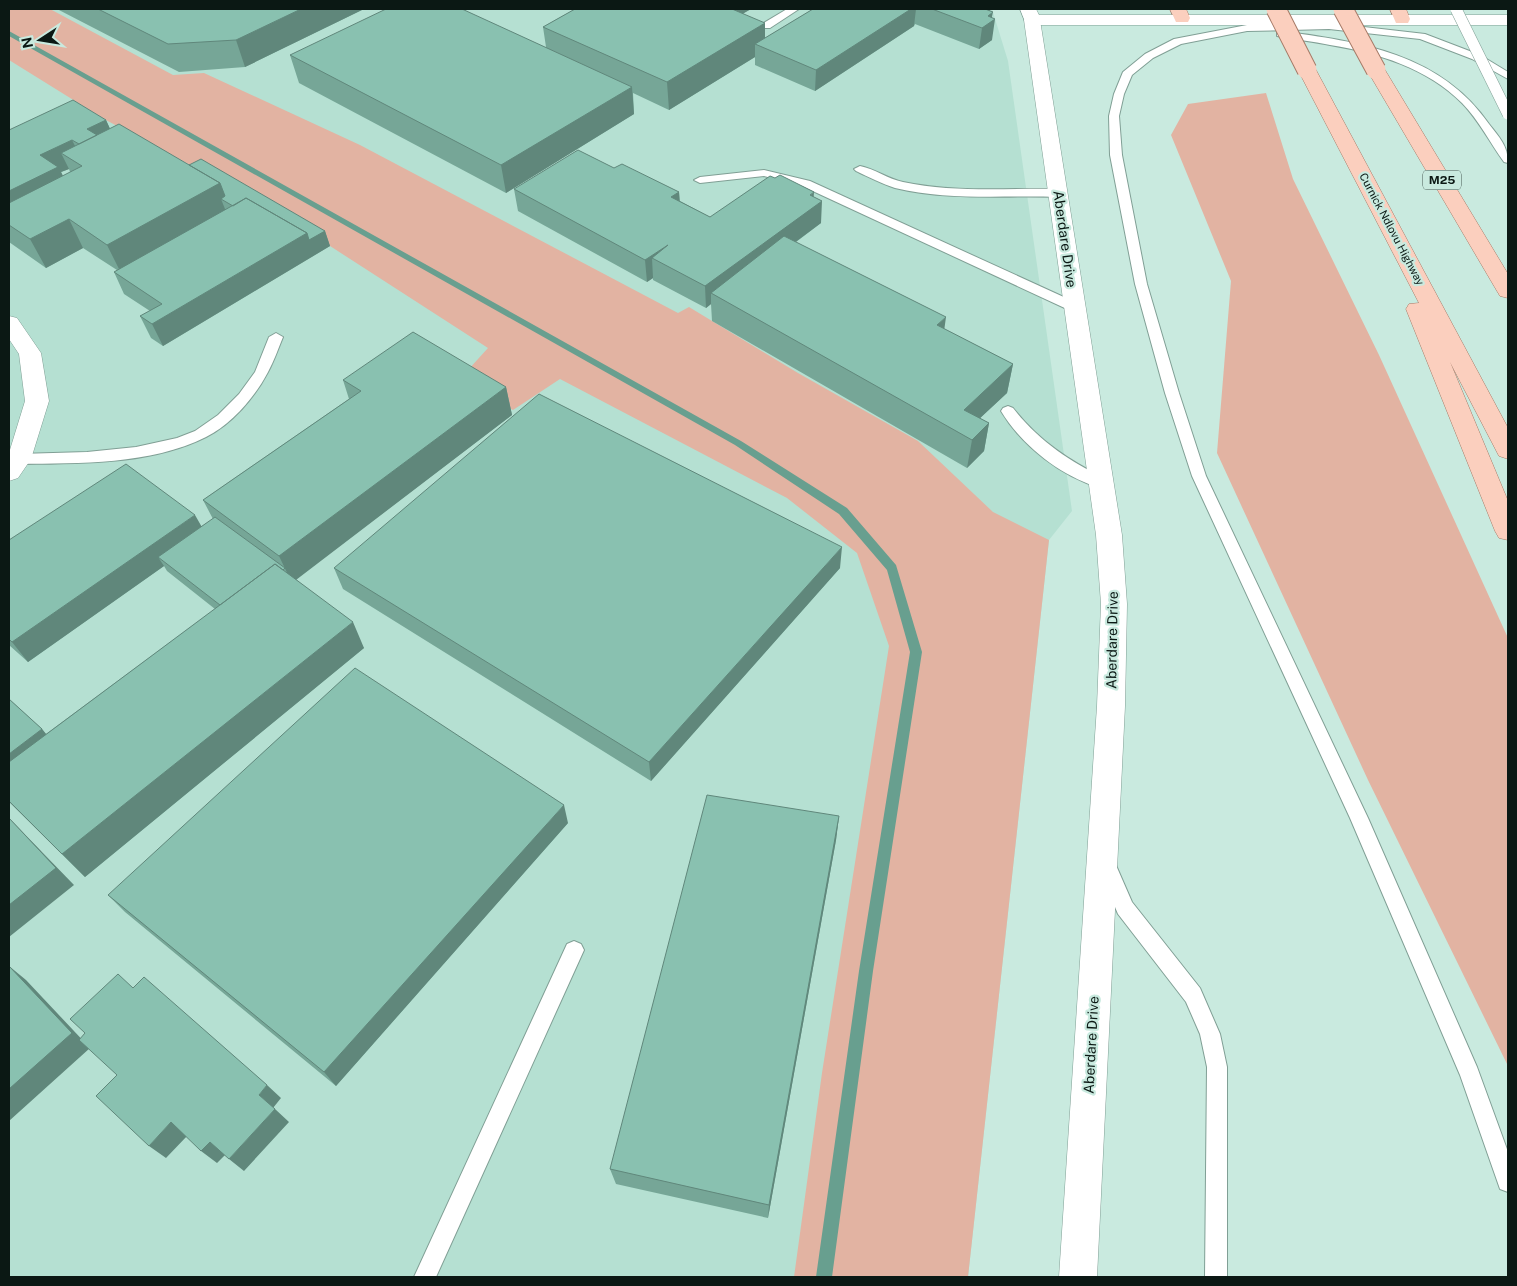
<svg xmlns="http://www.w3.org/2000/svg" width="1517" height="1286" font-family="'Public Sans',sans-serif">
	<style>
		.built { fill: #b5e0d2 }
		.green { fill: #e2b3a2 }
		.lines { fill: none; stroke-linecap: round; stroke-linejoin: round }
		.stream { fill: #689f8f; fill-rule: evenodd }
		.lane-casing { stroke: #809f95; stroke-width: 2 }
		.street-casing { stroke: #809f95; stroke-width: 1 }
		.secondary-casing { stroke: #809f95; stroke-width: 1 }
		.primary-casing { stroke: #a67a67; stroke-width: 1 }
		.lane { fill: #fff; fill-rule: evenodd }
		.street { fill: #fff; fill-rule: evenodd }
		.secondary { fill: #fff; fill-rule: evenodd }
		.primary { fill: #fbcfbe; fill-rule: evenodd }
		.lane-bridge-casing { stroke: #809f95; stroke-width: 12; stroke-linecap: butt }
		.primary-bridge-casing { stroke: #a67a67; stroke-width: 21; stroke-linecap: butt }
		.lane-bridge { stroke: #fff; stroke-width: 11 }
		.primary-bridge { stroke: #fbcfbe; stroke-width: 19 }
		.wall { fill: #76a697; fill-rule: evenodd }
		.shaded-wall { fill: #60877b }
		.building { fill: #89c1b0; stroke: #60877b }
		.labels { text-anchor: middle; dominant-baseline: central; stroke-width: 4.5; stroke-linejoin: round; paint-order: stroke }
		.far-street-label { font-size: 11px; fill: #0b1814; stroke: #c9eadf }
		.shield { fill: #c9eadf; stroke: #445751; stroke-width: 1 }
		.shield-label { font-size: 12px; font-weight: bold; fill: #0b1814 }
		.street-label { font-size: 14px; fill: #0b1814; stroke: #c9eadf }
	</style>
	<rect width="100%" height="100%" fill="#c9eadf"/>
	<path class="built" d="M 9,9 L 992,9 L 1008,61 L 1072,511 L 1049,540 L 968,1277 L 9,1277 Z"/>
	<path class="green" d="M 9,9 L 50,9 L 173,75 L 204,73 L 360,145 L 678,313 L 689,307 L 798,373 L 918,441 L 993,512 L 1049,540 L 968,1277 L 794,1277 L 822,1073 L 889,646 L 857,553 L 787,498 L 560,379 L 513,410 L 458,381 L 488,348 L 330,246 L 207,174 L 104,119 L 9,60 Z
		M 1266,93 L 1293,179 L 1379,355 L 1508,638 L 1508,1066 L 1368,780 L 1217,453 L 1231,281 L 1171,135 L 1188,104 Z"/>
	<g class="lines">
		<path class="stream" d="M 9,31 L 741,441 L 847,508 L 896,565 L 922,652 L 873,971 L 832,1277 L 816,1277 L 859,971 L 910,652 L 887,570 L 839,514 L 735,445 L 9,36 Z"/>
		<g class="lane-casing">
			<path id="lane" d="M 787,9 L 799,9 L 770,28 L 762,28 L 762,24 Z
				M 1329,23 L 1425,34 L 1480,55 L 1508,72 L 1508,79 L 1472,59 L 1420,39 L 1329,29 L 1247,31 L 1181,44 L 1153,58 L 1132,75 L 1124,94 L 1119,116 L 1122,155 L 1147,284 L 1179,393 L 1206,476 L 1368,818 L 1477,1067 L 1508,1152 L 1508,1192 L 1500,1189 L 1460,1075 L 1350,818 L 1192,476 L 1165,393 L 1135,284 L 1110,155 L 1109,116 L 1114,94 L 1123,72 L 1145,54 L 1174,39 L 1247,25 Z
				M 1281,31 C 1360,42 1440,53 1489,124 C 1499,137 1508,146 1508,163 L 1504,162 C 1490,143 1479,120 1462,103 C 1427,68 1378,53 1330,45 C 1313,41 1295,40 1277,36 L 1277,32 Z
				M 860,166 C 875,169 888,179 903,182 C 954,193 1007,188 1058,189 L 1064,193 L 1058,197 C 1004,195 948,201 895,188 C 882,184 869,177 856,171 L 854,169 Z
				M 764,170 L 810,181 L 1079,304 L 1080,307 L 1074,311 L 1069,310 L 802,186 L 764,176 L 700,183 L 694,180 L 700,177 Z
				M 276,333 L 283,337 C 278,349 274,361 268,372 C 255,397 232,424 206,437 C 150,465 80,463 19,464 L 14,463 L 12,459 L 14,455 L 19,454 L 87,452 L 136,447 L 177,438 L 195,431 L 218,415 L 239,394 L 255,372 L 269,337 Z
				M 1008,406 L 1013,408 C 1039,441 1069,461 1106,479 L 1108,483 L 1106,487 L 1101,488 C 1062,477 1022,446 1001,411 L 1003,408 Z
				M 1108,861 L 1115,863 L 1132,902 L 1200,988 L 1220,1034 L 1227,1067 L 1227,1277 L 1205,1277 L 1207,1067 L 1200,1034 L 1186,1002 L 1118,914 L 1099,869 L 1101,863 Z
				M 574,941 L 581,944 L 584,950 L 436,1277 L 414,1277 L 567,944 Z"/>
		</g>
		<g class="street-casing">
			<path id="street" d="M 1032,15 L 1038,16 L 1040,20 L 1122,535 L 1127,604 L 1125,706 L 1097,1277 L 1059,1277 L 1097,706 L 1101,604 L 1096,535 L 1024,20 L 1026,16 Z
				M 9,316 L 17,318 L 41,353 L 49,401 L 31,459 L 18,478 L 9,481 L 9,453 L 25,401 L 19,354 L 9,339 Z"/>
		</g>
		<g class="secondary-casing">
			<path id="secondary" d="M 1020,9 L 1036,9 L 1039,15 L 1508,15 L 1508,25 L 1032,25 L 1026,24 Z"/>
		</g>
		<g class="primary-casing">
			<path id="primary" d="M 1170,9 L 1186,9 L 1190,18 L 1188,22 L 1176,22 Z
				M 1390,9 L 1406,9 L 1410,19 L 1408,23 L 1396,23 Z
				M 1307,65 L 1313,66 L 1316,70 L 1508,428 L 1508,459 L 1499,456 L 1450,362 L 1508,501 L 1508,540 L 1499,538 L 1495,531 L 1406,309 L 1409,304 L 1419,303 L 1298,70 L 1301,66 Z
				M 1376,65 L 1382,66 L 1385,70 L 1508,274 L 1508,298 L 1500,296 L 1497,291 L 1367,70 L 1370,66 Z"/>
		</g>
		<use href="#lane" class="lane"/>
		<use href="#street" class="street"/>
		<use href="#secondary" class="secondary"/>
		<use href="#primary" class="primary"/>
		<g class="lane-bridge-casing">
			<path id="lane-bridge" d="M 1456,9 L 1508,114"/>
		</g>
		<g class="primary-bridge-casing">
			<path id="primary-bridge" d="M 1276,9 L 1307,70
				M 1343,9 L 1376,70"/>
		</g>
		<use href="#lane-bridge" class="lane-bridge"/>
		<use href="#primary-bridge" class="primary-bridge"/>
	</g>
	<path class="wall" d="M 57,9 L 364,9 L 245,67 L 179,72 Z
		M 575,9 L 751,9 L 743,13 L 765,38 L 813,9 L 990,9 L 990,11 L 992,17 L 992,40 L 979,49 L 915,24 L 914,26 L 815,91 L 755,65 L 755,57 L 669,110 L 633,93 L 634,114 L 506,193 L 299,83 L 290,55 L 546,47 L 543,27 Z
		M 106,120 L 110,129 L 189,165 L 325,231 L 330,246 L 163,346 L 151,338 L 140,316 L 150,311 L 124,294 L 114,272 L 117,270 L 83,248 L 46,268 L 9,242 L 9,130 ZM 69,169 L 70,172 L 63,176 L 61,172 Z
		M 614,168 L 679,192 L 680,201 L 710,217 L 814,197 L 821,223 L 796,242 L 944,329 L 1013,364 L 1007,393 L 980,418 L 989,423 L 984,451 L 967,468 L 712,321 L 711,304 L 706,308 L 653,280 L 653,278 L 647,282 L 518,211 L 514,189 Z
		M 343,380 L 506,387 L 512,415 L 296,579 L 364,648 L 85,877 L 9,802 L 9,699 L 42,729 L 46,734 L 215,609 L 167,571 L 164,566 L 28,662 L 9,645 L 9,540 L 202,526 L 213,519 L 203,500 L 349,399 Z
		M 334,568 L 840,568 L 651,781 L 343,589 Z
		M 839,816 L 836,840 L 768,1218 L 616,1184 L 610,1169 Z
		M 568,823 L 336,1086 L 125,912 L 108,895 Z"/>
	<path class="shaded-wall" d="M 301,9 L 364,9 L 245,67 L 236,40 Z
		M 716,9 L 751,9 L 717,29 Z
		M 911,9 L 916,9 L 914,26 L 815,91 L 816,70 Z
		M 981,9 L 990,9 L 989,15 L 993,12 L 991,21 L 995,19 L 992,40 L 979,49 L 982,28 Z
		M 765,23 L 765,48 L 755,44 L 755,57 L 669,110 L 667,82 Z
		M 632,87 L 634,114 L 506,193 L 501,165 Z
		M 106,120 L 116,142 L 109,158 L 87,129 Z
		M 72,140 L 83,162 L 61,153 L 69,169 L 61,172 L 69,189 L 9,219 L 9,191 L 40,155 Z
		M 220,183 L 228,202 L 221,199 L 227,214 L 121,273 L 107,245 Z
		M 679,192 L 680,214 L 671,197 Z
		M 814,192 L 813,207 L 822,201 L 821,223 L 720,298 L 711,293 L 711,304 L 706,308 L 705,286 Z
		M 69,219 L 83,248 L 46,268 L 30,239 Z
		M 325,231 L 330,246 L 163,346 L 152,324 L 307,233 Z
		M 668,245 L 652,258 L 653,278 L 647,282 L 645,260 Z
		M 946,317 L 942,346 L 937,325 Z
		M 1013,364 L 1007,393 L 963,434 L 964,410 Z
		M 506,387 L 512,415 L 292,583 L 279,556 Z
		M 989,423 L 984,451 L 967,468 L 972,440 Z
		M 195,515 L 207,536 L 158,557 L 164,566 L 28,662 L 12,642 Z
		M 842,547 L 840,568 L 651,781 L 649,762 Z
		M 353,622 L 364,648 L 85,877 L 62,854 Z
		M 42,729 L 58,749 L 9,786 L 9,754 Z
		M 564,805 L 568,823 L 336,1086 L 324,1072 Z
		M 839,816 L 836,840 L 768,1218 L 769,1205 Z
		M 9,818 L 74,885 L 9,937 Z
		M 9,966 L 26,980 L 90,1048 L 9,1121 Z
		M 267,1085 L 281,1098 L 273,1108 L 259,1095 Z
		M 275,1109 L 289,1122 L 244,1171 L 229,1159 Z
		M 171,1122 L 188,1135 L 166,1158 L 149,1146 Z
		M 210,1142 L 226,1154 L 217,1163 L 201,1151 Z"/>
	<path class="building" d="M 98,9 L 301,9 L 236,40 L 168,44 Z
		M 386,9 L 462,9 L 632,87 L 501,165 L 290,55 Z
		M 575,9 L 732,9 L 765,23 L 667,82 L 543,27 Z
		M 813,9 L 911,9 L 816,70 L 755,44 Z
		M 932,9 L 985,9 L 993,12 L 988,16 L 995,19 L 982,28 Z
		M 73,100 L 106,120 L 87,129 L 97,135 L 79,144 L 72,140 L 40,155 L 58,167 L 9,191 L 9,130 Z
		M 119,124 L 220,183 L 107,245 L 69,219 L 30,239 L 9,225 L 9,203 L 82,166 L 61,153 Z
		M 578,150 L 614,168 L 622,164 L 679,192 L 671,197 L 710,217 L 770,176 L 775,178 L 780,175 L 814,192 L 810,195 L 822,201 L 705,286 L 652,258 L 668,245 L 645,260 L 514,189 Z
		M 201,159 L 325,231 L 309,240 L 307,233 L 246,198 L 233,206 L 221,199 L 225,196 L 220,183 L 189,165 Z
		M 246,198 L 307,233 L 152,324 L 140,316 L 162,304 L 114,272 Z
		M 784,236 L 946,317 L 937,325 L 1013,364 L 964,410 L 989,423 L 972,440 L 711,293 Z
		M 413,332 L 506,387 L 279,556 L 203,500 L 361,391 L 343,380 Z
		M 539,394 L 842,547 L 649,762 L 334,568 Z
		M 126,464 L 195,515 L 12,642 L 9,639 L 9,540 Z
		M 215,517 L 285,568 L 283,570 L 275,564 L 220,605 L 158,557 Z
		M 275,564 L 353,622 L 62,854 L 9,801 L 9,762 Z
		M 355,668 L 564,805 L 324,1072 L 108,895 Z
		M 9,699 L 42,729 L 9,754 Z
		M 707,795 L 839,816 L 769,1205 L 610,1169 Z
		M 9,818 L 56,868 L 9,905 Z
		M 9,966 L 72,1033 L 9,1089 Z
		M 118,974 L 133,988 L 144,977 L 267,1085 L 259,1095 L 275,1109 L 229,1159 L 210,1142 L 201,1151 L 171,1122 L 149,1146 L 96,1096 L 117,1075 L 79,1040 L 85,1033 L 70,1019 Z"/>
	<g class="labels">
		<g class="far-street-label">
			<text transform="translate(1392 229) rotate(62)">Curnick Ndlovu Highway</text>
		</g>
		<rect class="shield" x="1423" y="170.5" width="38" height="19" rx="4"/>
		<g class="shield-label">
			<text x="1442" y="180">M25</text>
		</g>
		<g class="street-label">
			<text transform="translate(1065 239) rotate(82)">Aberdare Drive</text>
			<text transform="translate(1112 640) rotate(-89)">Aberdare Drive</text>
			<text transform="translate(1091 1045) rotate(-87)">Aberdare Drive</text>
		</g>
	</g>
	<rect width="1517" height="1286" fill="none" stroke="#0b1814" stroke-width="20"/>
	<g transform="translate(40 40) rotate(258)" stroke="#c9eadf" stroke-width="4" paint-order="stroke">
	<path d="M0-4L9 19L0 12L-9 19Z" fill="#0b1814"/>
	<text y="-8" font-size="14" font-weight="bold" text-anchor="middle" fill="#0b1814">N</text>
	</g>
</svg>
